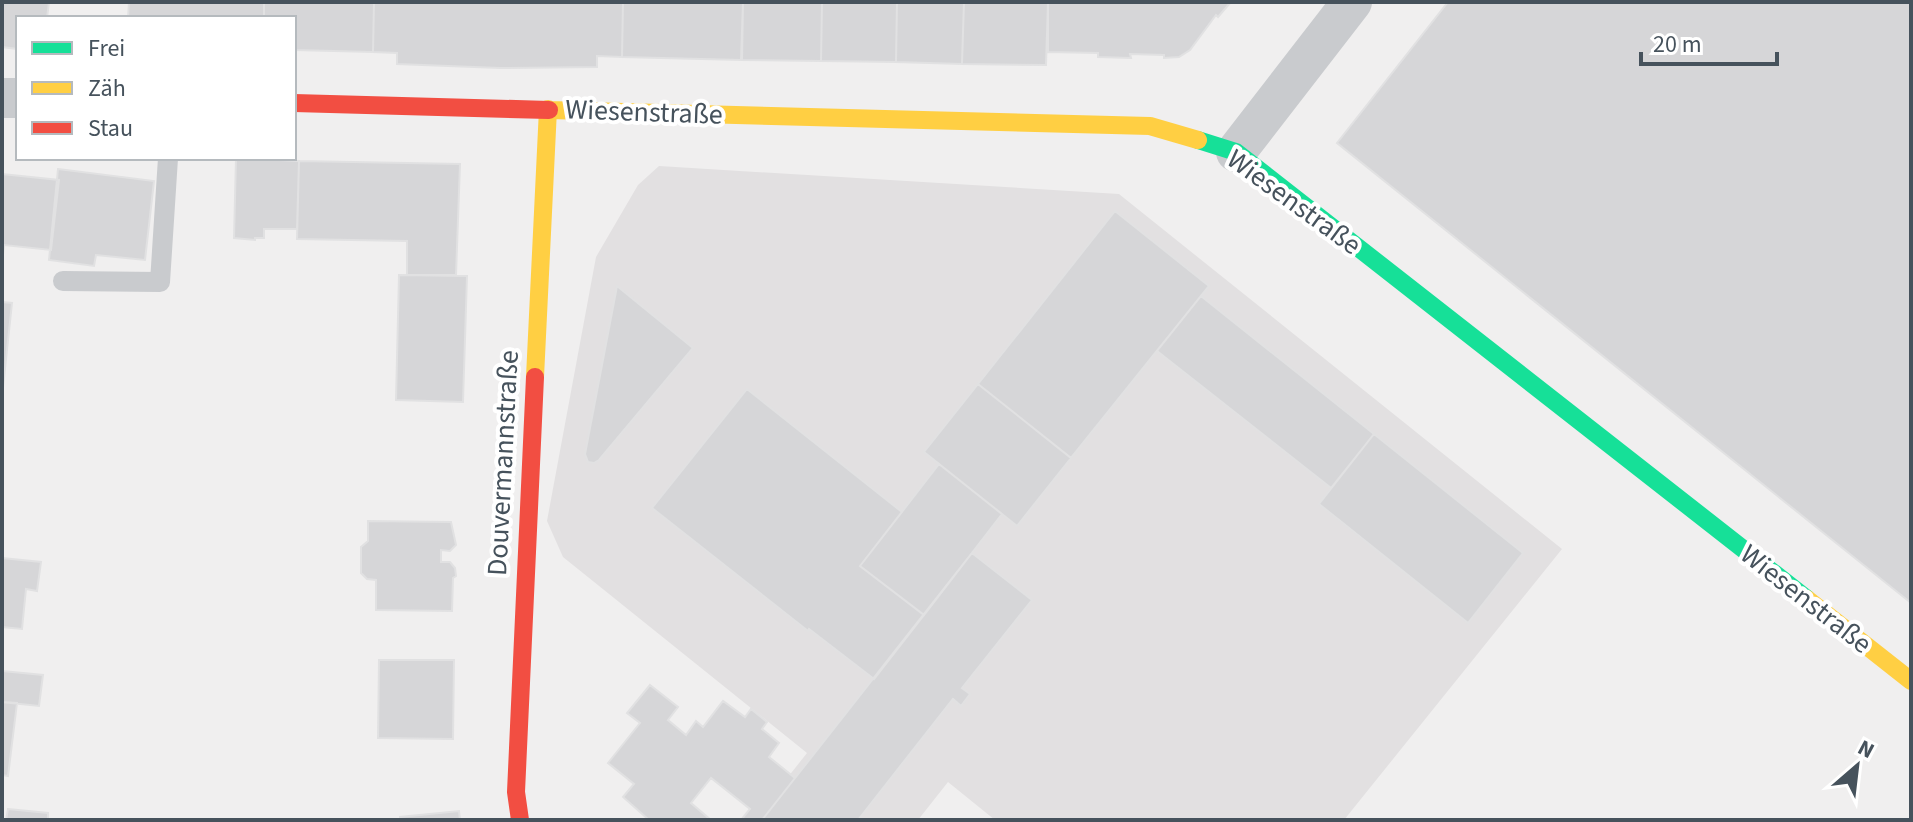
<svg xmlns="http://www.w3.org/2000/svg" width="1913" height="822" font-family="'Source Sans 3',sans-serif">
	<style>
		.education { fill: #e2e0e1 }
		.building { fill: #d6d6d8; stroke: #e1e1e2; stroke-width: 2 }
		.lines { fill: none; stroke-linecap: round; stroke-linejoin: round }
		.lane { stroke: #c9cbce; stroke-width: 20 }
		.street { stroke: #c9cbce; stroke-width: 40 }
		.fast { stroke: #16e098; stroke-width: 18 }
		.slow { stroke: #ffcf43; stroke-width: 18 }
		.jam { stroke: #f24e42; stroke-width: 18 }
		.labels { text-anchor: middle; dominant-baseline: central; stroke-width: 8; stroke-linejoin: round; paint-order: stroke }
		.street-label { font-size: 28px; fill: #46525c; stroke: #fff }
	</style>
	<rect width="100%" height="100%" fill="#f0efef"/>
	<path class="education" d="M 659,166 L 1119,194 L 1562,549 L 1344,820 L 995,820 L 948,782 L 918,820 L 754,820 L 807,753 L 563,557 L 547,521 L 596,257 L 638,185 Z"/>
	<path class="building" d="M 2,2 L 49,2 L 47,18 L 18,18 L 18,49 L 2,47 Z
		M 129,2 L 264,2 L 264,18 L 128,18 Z
		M 264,2 L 374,2 L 373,52 L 294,50 L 294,18 L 264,18 Z
		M 374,2 L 623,2 L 622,57 L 597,56 L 597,67 L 500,68 L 397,64 L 397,53 L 373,52 Z
		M 623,2 L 743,2 L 741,60 L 622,57 Z
		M 743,2 L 822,2 L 821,61 L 742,60 Z
		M 822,2 L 897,2 L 896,62 L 821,61 Z
		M 897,2 L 964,2 L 962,64 L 896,62 Z
		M 964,2 L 1048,2 L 1046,65 L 962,64 Z
		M 1048,2 L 1231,2 L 1218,17 L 1216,15 L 1190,50 L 1179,57 L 1164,58 L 1164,55 L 1130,54 L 1131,58 L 1098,57 L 1098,53 L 1048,52 Z
		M 1448,2 L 1911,2 L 1911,603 L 1337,143 Z
		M 236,158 L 299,161 L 297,229 L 264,229 L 264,238 L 255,238 L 255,240 L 234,238 Z
		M 299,161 L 460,164 L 456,275 L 407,275 L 407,241 L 297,239 Z
		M 58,169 L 154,181 L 145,260 L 96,255 L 94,266 L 49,260 Z
		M 2,174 L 59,180 L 51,250 L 4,245 L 2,264 Z
		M 1115,211 L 1209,286 L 1071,458 L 978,384 Z
		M 399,275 L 467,276 L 463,402 L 396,400 Z
		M 617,286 L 693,348 L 599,460 L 594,463 L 588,462 L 585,454 Z
		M 1201,296 L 1374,434 L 1331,488 L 1157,351 Z
		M 2,302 L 12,303 L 2,397 Z
		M 978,384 L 1071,458 L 1017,526 L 924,452 Z
		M 747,389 L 902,512 L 860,566 L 924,615 L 874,679 L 809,629 L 808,631 L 652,508 Z
		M 1374,434 L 1523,553 L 1468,623 L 1319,504 Z
		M 939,464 L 1002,514 L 924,615 L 860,566 Z
		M 368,521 L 451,522 L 456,545 L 450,551 L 441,550 L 441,562 L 450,562 L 455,568 L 456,576 L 453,578 L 452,611 L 376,610 L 376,580 L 367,579 L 361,573 L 361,547 L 368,541 Z
		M 972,553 L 1032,600 L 962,688 L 970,694 L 961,706 L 953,699 L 858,820 L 762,820 Z
		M 2,558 L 41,562 L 37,591 L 26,589 L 22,629 L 2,627 Z
		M 379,660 L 454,660 L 453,739 L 378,738 Z
		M 2,671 L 43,675 L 39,706 L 2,702 Z
		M 650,685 L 678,707 L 668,720 L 686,735 L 696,721 L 703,727 L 723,701 L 745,717 L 751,709 L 767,722 L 762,729 L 779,743 L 769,757 L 795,778 L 762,820 L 741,820 L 750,809 L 711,778 L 691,803 L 711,820 L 649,820 L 623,797 L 634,784 L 608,763 L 640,723 L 627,713 Z
		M 2,702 L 17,703 L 8,776 L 2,775 Z
		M 8,809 L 48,813 L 48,820 L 6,820 Z
		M 459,811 L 460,820 L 400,820 L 400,817 Z"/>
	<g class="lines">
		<path class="lane" d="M 63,281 L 160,282 L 168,158"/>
		<path class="street" d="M 2,98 L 18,98
			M 1236,152 L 1352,2"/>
		<path class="fast" d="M 1198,140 L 1236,152 L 1807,599"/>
		<path class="slow" d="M 549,110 L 1150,126 L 1198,140
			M 535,377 L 548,109
			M 1807,599 L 1911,681"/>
		<path class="jam" d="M 294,103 L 549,110
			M 520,820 L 516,792 L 535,377"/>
	</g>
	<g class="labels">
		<g class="street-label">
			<text transform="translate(644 112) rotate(2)">Wiesenstraße</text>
			<text transform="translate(1294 202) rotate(36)">Wiesenstraße</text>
			<text transform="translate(503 463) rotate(-87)">Douvermannstraße</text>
			<text transform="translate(1806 599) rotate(38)">Wiesenstraße</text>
		</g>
	</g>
	<rect width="1913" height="822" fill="none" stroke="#46525c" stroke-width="8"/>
	<rect x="16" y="16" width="280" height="144" fill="#ffffff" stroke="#b5babe" stroke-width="2"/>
	<rect x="32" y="42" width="40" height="12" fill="#16e098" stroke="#b5babe" stroke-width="2"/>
	<text x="88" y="56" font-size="24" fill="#46525c">Frei</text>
	<rect x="32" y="82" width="40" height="12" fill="#ffcf43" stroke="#b5babe" stroke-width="2"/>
	<text x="88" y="96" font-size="24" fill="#46525c">Zäh</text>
	<rect x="32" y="122" width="40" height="12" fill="#f24e42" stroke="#b5babe" stroke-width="2"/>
	<text x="88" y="136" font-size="24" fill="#46525c">Stau</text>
	<g transform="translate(1857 766) rotate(28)" stroke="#ffffff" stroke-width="6" paint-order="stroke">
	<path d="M0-6L14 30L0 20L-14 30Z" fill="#46525c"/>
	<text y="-12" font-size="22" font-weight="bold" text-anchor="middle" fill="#46525c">N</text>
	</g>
	<path d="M1641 52v12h136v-12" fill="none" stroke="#46525c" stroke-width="4"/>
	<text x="1653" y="52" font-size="24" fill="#46525c" stroke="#ffffff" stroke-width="6" paint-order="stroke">20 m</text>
</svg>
